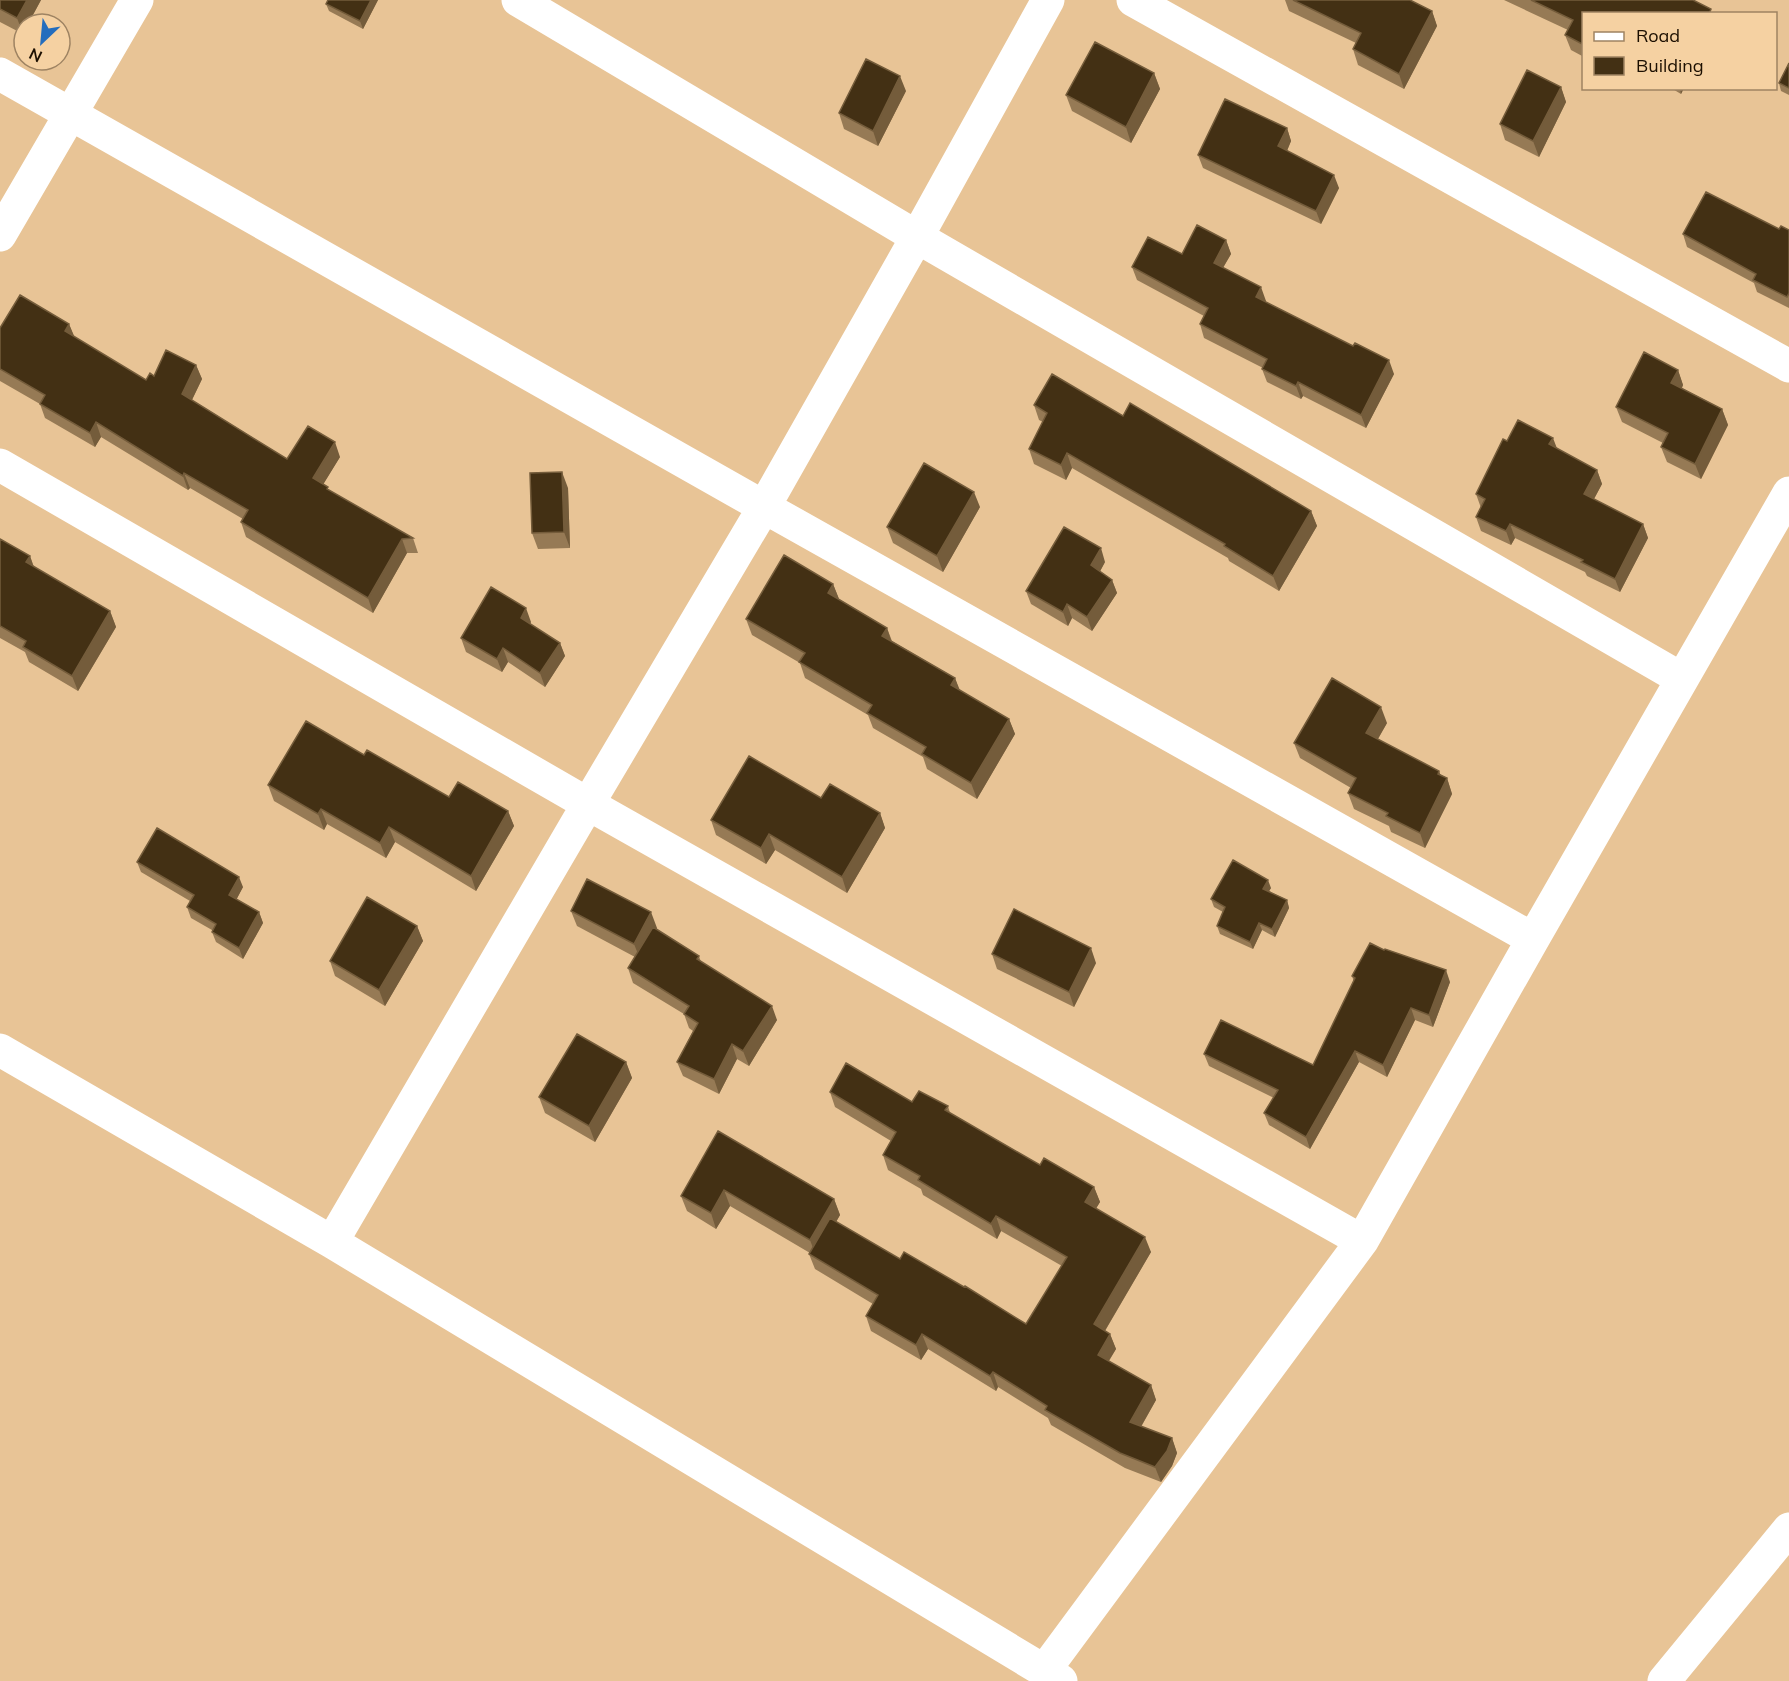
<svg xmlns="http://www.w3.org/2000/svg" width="1789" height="1681" font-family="Mulish,sans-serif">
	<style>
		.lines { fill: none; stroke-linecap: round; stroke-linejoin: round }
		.minor { stroke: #fff; stroke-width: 33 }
		.wall { fill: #967a55 }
		.shaded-wall { fill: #745c3b }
		.building { fill: #433014; stroke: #745c3b; stroke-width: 1.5 }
	</style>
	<rect width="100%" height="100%" fill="#e8c496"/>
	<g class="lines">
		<path class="minor" d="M 518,0 L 917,237 L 1682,679
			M 1133,0 L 1789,366
			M 0,74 L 764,507 L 1533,939
			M 0,235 L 137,0
			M 0,465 L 588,804 L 1362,1241
			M 0,1050 L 332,1242 L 1061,1681
			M 332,1242 L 588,804 L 764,507 L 917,237 L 1048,0
			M 1044,1671 L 1362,1241 L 1533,939 L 1789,493
			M 1664,1681 L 1789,1529"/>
	</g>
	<path class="wall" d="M 0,0 L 41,0 L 28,24 L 24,24 L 23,34 L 0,22 Z
		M 328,0 L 378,0 L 363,29 L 329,11 L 326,4 Z
		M 1285,0 L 1410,0 L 1432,11 L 1437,26 L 1404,89 L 1358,65 L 1353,49 L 1356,43 L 1289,11 Z
		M 1504,0 L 1693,0 L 1584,14 L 1584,57 L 1571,50 L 1565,35 L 1568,30 Z
		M 1789,63 L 1789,95 L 1781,91 L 1779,83 Z
		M 1154,73 L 1160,89 L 1131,143 L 1072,111 L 1066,95 Z
		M 1561,87 L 1566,102 L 1539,157 L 1505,140 L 1500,124 Z
		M 1671,88 L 1684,88 L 1681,94 Z
		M 906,91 L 878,146 L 844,129 L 839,113 Z
		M 1287,128 L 1291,141 L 1287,151 L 1339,188 L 1321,224 L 1203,168 L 1198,155 Z
		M 1779,229 L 1789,230 L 1789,308 L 1757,292 L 1754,283 L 1687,247 L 1683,234 Z
		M 1226,240 L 1231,254 L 1223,268 L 1266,301 L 1265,302 L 1394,374 L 1366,428 L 1303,396 L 1301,399 L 1267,382 L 1262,369 L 1263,368 L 1204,338 L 1200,324 L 1204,316 L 1137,280 L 1132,267 L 1182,254 Z
		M 69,324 L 74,337 L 146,380 L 154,376 L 196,365 L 202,379 L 192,400 L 287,459 L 340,457 L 323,484 L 329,490 L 413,538 L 418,553 L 407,553 L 373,613 L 246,537 L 241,522 L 243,519 L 190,488 L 188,490 L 101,437 L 95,447 L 45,418 L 40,404 L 0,381 L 0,328 Z
		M 1678,370 L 1683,385 L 1682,388 L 1722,409 L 1728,425 L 1701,479 L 1667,462 L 1661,447 L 1663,443 L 1622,422 L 1616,407 Z
		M 1034,405 L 1123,416 L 1311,511 L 1317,526 L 1279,591 L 1229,561 L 1228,558 L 1072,468 L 1066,480 L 1034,464 L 1029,449 L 1043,422 L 1039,420 Z
		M 1507,441 L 1556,448 L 1597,470 L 1602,484 L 1594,499 L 1643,524 L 1648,538 L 1620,592 L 1587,576 L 1585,572 L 1515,538 L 1511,545 L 1481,531 L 1476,517 L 1481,508 L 1476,494 Z
		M 568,488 L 570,548 L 538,549 L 532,533 Z
		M 980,507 L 943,572 L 893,543 L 887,527 Z
		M 0,539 L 30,556 L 34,567 L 110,611 L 116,627 L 78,691 L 29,662 L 25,652 L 0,638 Z
		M 1105,562 L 1100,571 L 1112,580 L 1117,593 L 1092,631 L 1072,618 L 1068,626 L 1031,604 L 1026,591 Z
		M 833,584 L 839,599 L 887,628 L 892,641 L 955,678 L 959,690 L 1009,719 L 1015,734 L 977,799 L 927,769 L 923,757 L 873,728 L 868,715 L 805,678 L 800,663 L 752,635 L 746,619 Z
		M 531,622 L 530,624 L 560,643 L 565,656 L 545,687 L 508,662 L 502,672 L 466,652 L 461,638 Z
		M 1387,723 L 1378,739 L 1447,778 L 1452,794 L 1425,848 L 1391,832 L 1389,826 L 1354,809 L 1348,793 L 1351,788 L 1300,758 L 1294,743 Z
		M 364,755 L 449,797 L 508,811 L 514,826 L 476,891 L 395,842 L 386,858 L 327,824 L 324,830 L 274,801 L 268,785 Z
		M 821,798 L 880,813 L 885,828 L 847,893 L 775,850 L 766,864 L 716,835 L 711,820 Z
		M 137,862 L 243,887 L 236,900 L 259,912 L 263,923 L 243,959 L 216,942 L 212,932 L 212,930 L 191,918 L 187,907 L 190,901 L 141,872 Z
		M 1271,888 L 1269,891 L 1287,900 L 1289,908 L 1275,937 L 1262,930 L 1253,949 L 1220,934 L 1217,926 L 1223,912 L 1214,907 L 1211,899 Z
		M 571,911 L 657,928 L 656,929 L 699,956 L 701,962 L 777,1020 L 749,1066 L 737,1059 L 719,1094 L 683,1076 L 677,1062 L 693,1031 L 689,1028 L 684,1014 L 633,983 L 628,968 L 635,957 L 577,926 Z
		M 417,926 L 423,941 L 385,1006 L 335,976 L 330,961 Z
		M 992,954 L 1096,963 L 1074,1007 L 997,969 Z
		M 1352,976 L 1450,982 L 1433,1027 L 1415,1020 L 1387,1077 L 1359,1062 L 1310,1149 L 1269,1125 L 1264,1113 L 1274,1098 L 1209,1066 L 1204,1054 L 1313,1065 L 1354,982 Z
		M 626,1062 L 632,1078 L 595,1142 L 545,1113 L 539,1097 Z
		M 830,1092 L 948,1106 L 950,1113 L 1040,1165 L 1094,1187 L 1100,1202 L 1096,1208 L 1151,1252 L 1105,1331 L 1110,1334 L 1116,1349 L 1109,1361 L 1151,1385 L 1156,1400 L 1141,1427 L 1172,1438 L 1177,1453 L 1172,1466 L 1161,1482 L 1125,1468 L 1051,1425 L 1048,1418 L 998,1387 L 996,1391 L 928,1349 L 921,1360 L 871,1331 L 866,1316 L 873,1304 L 815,1269 L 809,1254 L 810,1253 L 730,1206 L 716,1229 L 687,1211 L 681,1196 L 718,1131 L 834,1199 L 840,1215 L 836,1222 L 900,1259 L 1026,1324 L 1062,1266 L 1001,1231 L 997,1239 L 923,1195 L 921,1189 L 888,1170 L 883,1155 L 891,1141 L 835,1107 Z"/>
	<path class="shaded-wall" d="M 27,0 L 41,0 L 28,24 L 24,24 L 24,31 L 23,34 L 17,18 Z
		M 371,0 L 378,0 L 363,29 L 360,21 Z
		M 1432,11 L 1437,26 L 1404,89 L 1399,74 Z
		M 1154,73 L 1160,89 L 1131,143 L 1126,127 Z
		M 900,76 L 906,91 L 878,146 L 873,131 Z
		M 1561,87 L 1566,102 L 1539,157 L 1533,141 Z
		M 1680,88 L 1684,88 L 1681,94 Z
		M 1287,128 L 1291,141 L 1283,160 L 1278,146 Z
		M 1334,175 L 1339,188 L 1321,224 L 1316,211 Z
		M 1226,240 L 1231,254 L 1218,276 L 1214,263 Z
		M 1261,287 L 1266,301 L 1261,310 L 1256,297 Z
		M 69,324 L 75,338 L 65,331 Z
		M 1389,360 L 1394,374 L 1366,428 L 1361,415 Z
		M 196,365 L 202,379 L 188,408 L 182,394 Z
		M 1678,370 L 1683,385 L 1677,398 L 1671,383 Z
		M 1298,382 L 1303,396 L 1301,399 L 1296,386 Z
		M 1722,409 L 1728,425 L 1701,479 L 1695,464 Z
		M 96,422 L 101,437 L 95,447 L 90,433 Z
		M 1553,438 L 1558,451 L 1549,444 Z
		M 335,442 L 340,457 L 318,493 L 313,478 Z
		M 1067,453 L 1072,468 L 1066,480 L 1061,465 Z
		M 1597,470 L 1602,484 L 1589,508 L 1584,494 Z
		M 562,472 L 568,488 L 570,548 L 564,532 Z
		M 184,473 L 190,488 L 188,490 L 183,476 Z
		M 974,492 L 980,507 L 943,572 L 937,556 Z
		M 1311,511 L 1317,526 L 1279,591 L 1273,576 Z
		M 1510,524 L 1515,538 L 1511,545 L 1506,531 Z
		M 1643,524 L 1648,538 L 1620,592 L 1615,579 Z
		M 402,539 L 407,553 L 373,613 L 368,598 Z
		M 1101,548 L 1105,562 L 1096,579 L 1091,565 Z
		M 30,556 L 35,571 L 26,562 Z
		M 1112,580 L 1117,593 L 1092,631 L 1087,617 Z
		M 833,584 L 839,599 L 828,593 Z
		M 1067,604 L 1072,618 L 1068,626 L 1063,612 Z
		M 526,608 L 531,622 L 526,631 L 521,618 Z
		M 110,611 L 116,627 L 78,691 L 72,676 Z
		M 887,628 L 892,643 L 882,636 Z
		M 560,643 L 565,656 L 545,687 L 540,673 Z
		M 503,648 L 508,662 L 502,672 L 497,659 Z
		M 955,678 L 961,693 L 951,685 Z
		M 1381,707 L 1387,723 L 1372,749 L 1366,733 Z
		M 1009,719 L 1015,734 L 977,799 L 971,783 Z
		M 1439,771 L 1444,784 L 1447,778 L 1452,794 L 1425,848 L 1420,833 Z
		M 321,809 L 327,824 L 324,830 L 318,814 Z
		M 508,811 L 514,826 L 476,891 L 471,876 Z
		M 880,813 L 885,828 L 847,893 L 842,877 Z
		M 389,827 L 395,842 L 386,858 L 380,843 Z
		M 769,834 L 775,850 L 766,864 L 761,848 Z
		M 239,877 L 243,887 L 233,906 L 229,895 Z
		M 1268,880 L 1271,888 L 1266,896 L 1263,889 Z
		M 1287,900 L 1289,908 L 1275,937 L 1272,929 Z
		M 259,912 L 263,923 L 243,959 L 239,948 Z
		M 651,912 L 657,928 L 640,959 L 634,944 Z
		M 1259,923 L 1262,930 L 1253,949 L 1250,942 Z
		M 417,926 L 423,941 L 385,1006 L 379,990 Z
		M 1091,948 L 1096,963 L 1074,1007 L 1069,992 Z
		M 1446,970 L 1450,982 L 1433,1027 L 1429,1015 Z
		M 772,1006 L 777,1020 L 749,1066 L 743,1051 Z
		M 1411,1008 L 1415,1020 L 1387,1077 L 1383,1065 Z
		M 732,1044 L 737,1059 L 719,1094 L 714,1079 Z
		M 1355,1051 L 1359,1062 L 1310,1149 L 1306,1137 Z
		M 626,1062 L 632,1078 L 595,1142 L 589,1126 Z
		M 1094,1187 L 1100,1202 L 1091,1217 L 1085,1202 Z
		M 724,1190 L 730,1206 L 716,1229 L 711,1213 Z
		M 834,1199 L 840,1215 L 816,1256 L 810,1240 Z
		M 996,1216 L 1001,1231 L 997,1239 L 991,1224 Z
		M 1145,1237 L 1151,1252 L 1100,1339 L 1094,1324 Z
		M 922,1334 L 928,1349 L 921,1360 L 916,1345 Z
		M 1110,1334 L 1116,1349 L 1103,1370 L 1098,1355 Z
		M 993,1372 L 998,1387 L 996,1391 L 990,1376 Z
		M 1151,1385 L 1156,1400 L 1135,1437 L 1130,1422 Z
		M 1172,1438 L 1177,1453 L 1172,1466 L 1161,1482 L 1155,1467 Z"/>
	<path class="building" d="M 0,0 L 27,0 L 17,18 L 0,9 Z
		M 328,0 L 371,0 L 360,21 L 326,4 Z
		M 1293,0 L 1410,0 L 1432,11 L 1399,74 L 1353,49 L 1361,33 Z
		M 1531,0 L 1693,0 L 1711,9 L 1709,14 L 1584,14 L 1584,45 L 1565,35 L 1573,20 Z
		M 1095,42 L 1154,73 L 1126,127 L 1066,95 Z
		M 866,59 L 900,76 L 873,131 L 839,113 Z
		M 1789,63 L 1789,88 L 1779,83 Z
		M 1527,70 L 1561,87 L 1533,141 L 1500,124 Z
		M 1225,99 L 1287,128 L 1278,146 L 1334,175 L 1316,211 L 1198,155 Z
		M 1706,192 L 1779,229 L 1781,226 L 1789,230 L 1789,293 L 1787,297 L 1753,280 L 1756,274 L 1683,234 Z
		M 1197,225 L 1226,240 L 1214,263 L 1261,287 L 1256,297 L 1353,346 L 1355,343 L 1389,360 L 1361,415 L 1298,382 L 1296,386 L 1262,369 L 1267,359 L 1200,324 L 1208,308 L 1132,267 L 1148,237 L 1182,254 Z
		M 20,295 L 69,324 L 65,331 L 146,380 L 150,373 L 154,376 L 166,350 L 196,365 L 182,394 L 287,459 L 308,426 L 335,442 L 313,478 L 328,487 L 327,489 L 413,538 L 402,539 L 368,598 L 241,522 L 248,510 L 184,473 L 183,476 L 96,422 L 90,433 L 40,404 L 45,395 L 0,369 L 0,328 Z
		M 1644,352 L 1678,370 L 1671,383 L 1722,409 L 1695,464 L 1661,447 L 1668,433 L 1616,407 Z
		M 1052,374 L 1123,416 L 1130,403 L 1311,511 L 1273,576 L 1224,546 L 1225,544 L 1067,453 L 1061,465 L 1029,449 L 1047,413 L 1034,405 Z
		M 1518,420 L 1553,438 L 1549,444 L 1597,470 L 1584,494 L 1643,524 L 1615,579 L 1581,562 L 1583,560 L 1510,524 L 1506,531 L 1476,517 L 1485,499 L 1476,494 L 1503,439 L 1507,441 Z
		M 924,463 L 974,492 L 937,556 L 887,527 Z
		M 562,472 L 564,532 L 532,533 L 530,473 Z
		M 1064,527 L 1101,548 L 1091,565 L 1112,580 L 1087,617 L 1067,604 L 1063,612 L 1026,591 Z
		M 0,539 L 30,556 L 26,562 L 110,611 L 72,676 L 23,647 L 26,641 L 0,626 Z
		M 784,555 L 833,584 L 828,593 L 887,628 L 882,636 L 955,678 L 951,685 L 1009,719 L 971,783 L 922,754 L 926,747 L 867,713 L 872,705 L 799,662 L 805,653 L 746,619 Z
		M 491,587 L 526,608 L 521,618 L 560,643 L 540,673 L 503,648 L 497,659 L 461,638 Z
		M 1332,678 L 1381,707 L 1366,733 L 1439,771 L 1438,774 L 1447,778 L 1420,833 L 1386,816 L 1388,813 L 1348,793 L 1356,778 L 1294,743 Z
		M 306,721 L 364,755 L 367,750 L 449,797 L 458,782 L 508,811 L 471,876 L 389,827 L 380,843 L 321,809 L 318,814 L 268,785 Z
		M 749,756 L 821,798 L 830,784 L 880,813 L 842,877 L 769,834 L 761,848 L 711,820 Z
		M 157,828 L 239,877 L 229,895 L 259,912 L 239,948 L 212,932 L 216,924 L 187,907 L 194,895 L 137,862 Z
		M 1233,860 L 1268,880 L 1263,889 L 1287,900 L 1272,929 L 1259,923 L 1250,942 L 1217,926 L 1225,907 L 1211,899 Z
		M 587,879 L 651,912 L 634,944 L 571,911 Z
		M 367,897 L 417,926 L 379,990 L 330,961 Z
		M 1014,909 L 1091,948 L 1069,992 L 992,954 Z
		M 653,927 L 699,956 L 697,959 L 772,1006 L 743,1051 L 732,1044 L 714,1079 L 677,1062 L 698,1023 L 684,1014 L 689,1006 L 628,968 Z
		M 1370,943 L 1384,950 L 1385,949 L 1446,970 L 1429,1015 L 1411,1008 L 1383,1065 L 1355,1051 L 1306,1137 L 1264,1113 L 1278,1090 L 1204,1054 L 1221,1020 L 1313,1065 L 1355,978 L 1352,976 Z
		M 577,1034 L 626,1062 L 589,1126 L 539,1097 Z
		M 846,1063 L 912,1102 L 919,1091 L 948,1106 L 945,1110 L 1040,1165 L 1044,1158 L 1094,1187 L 1085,1202 L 1145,1237 L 1094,1324 L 1110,1334 L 1098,1355 L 1151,1385 L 1130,1422 L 1172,1438 L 1167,1451 L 1155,1467 L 1120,1453 L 1045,1410 L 1047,1406 L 993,1372 L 990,1376 L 922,1334 L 916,1345 L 866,1316 L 878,1295 L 809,1254 L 830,1218 L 900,1259 L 904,1252 L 964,1287 L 965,1286 L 1026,1324 L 1067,1257 L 996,1216 L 991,1224 L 918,1180 L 920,1176 L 883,1155 L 896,1132 L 830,1092 Z
		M 718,1131 L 834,1199 L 810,1240 L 724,1190 L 711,1213 L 681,1196 Z"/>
	<rect x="1582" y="12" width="195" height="78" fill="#f5d1a2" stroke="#9e8362" stroke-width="1.5"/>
	<rect x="1594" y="32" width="30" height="9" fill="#ffffff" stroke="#9e8362" stroke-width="1.5"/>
	<text x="1636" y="42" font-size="18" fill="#1c0f01">Road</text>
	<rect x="1594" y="57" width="30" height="18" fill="#433014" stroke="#9e8362" stroke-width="1.5"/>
	<text x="1636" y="72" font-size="18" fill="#1c0f01">Building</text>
	<g transform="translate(42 42) rotate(206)"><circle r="28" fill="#f5d1a2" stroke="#9e8362" stroke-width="1.5"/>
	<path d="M0-4.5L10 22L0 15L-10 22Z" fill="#246dbd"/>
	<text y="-9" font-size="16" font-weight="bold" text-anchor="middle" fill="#1c0f01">N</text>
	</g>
</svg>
